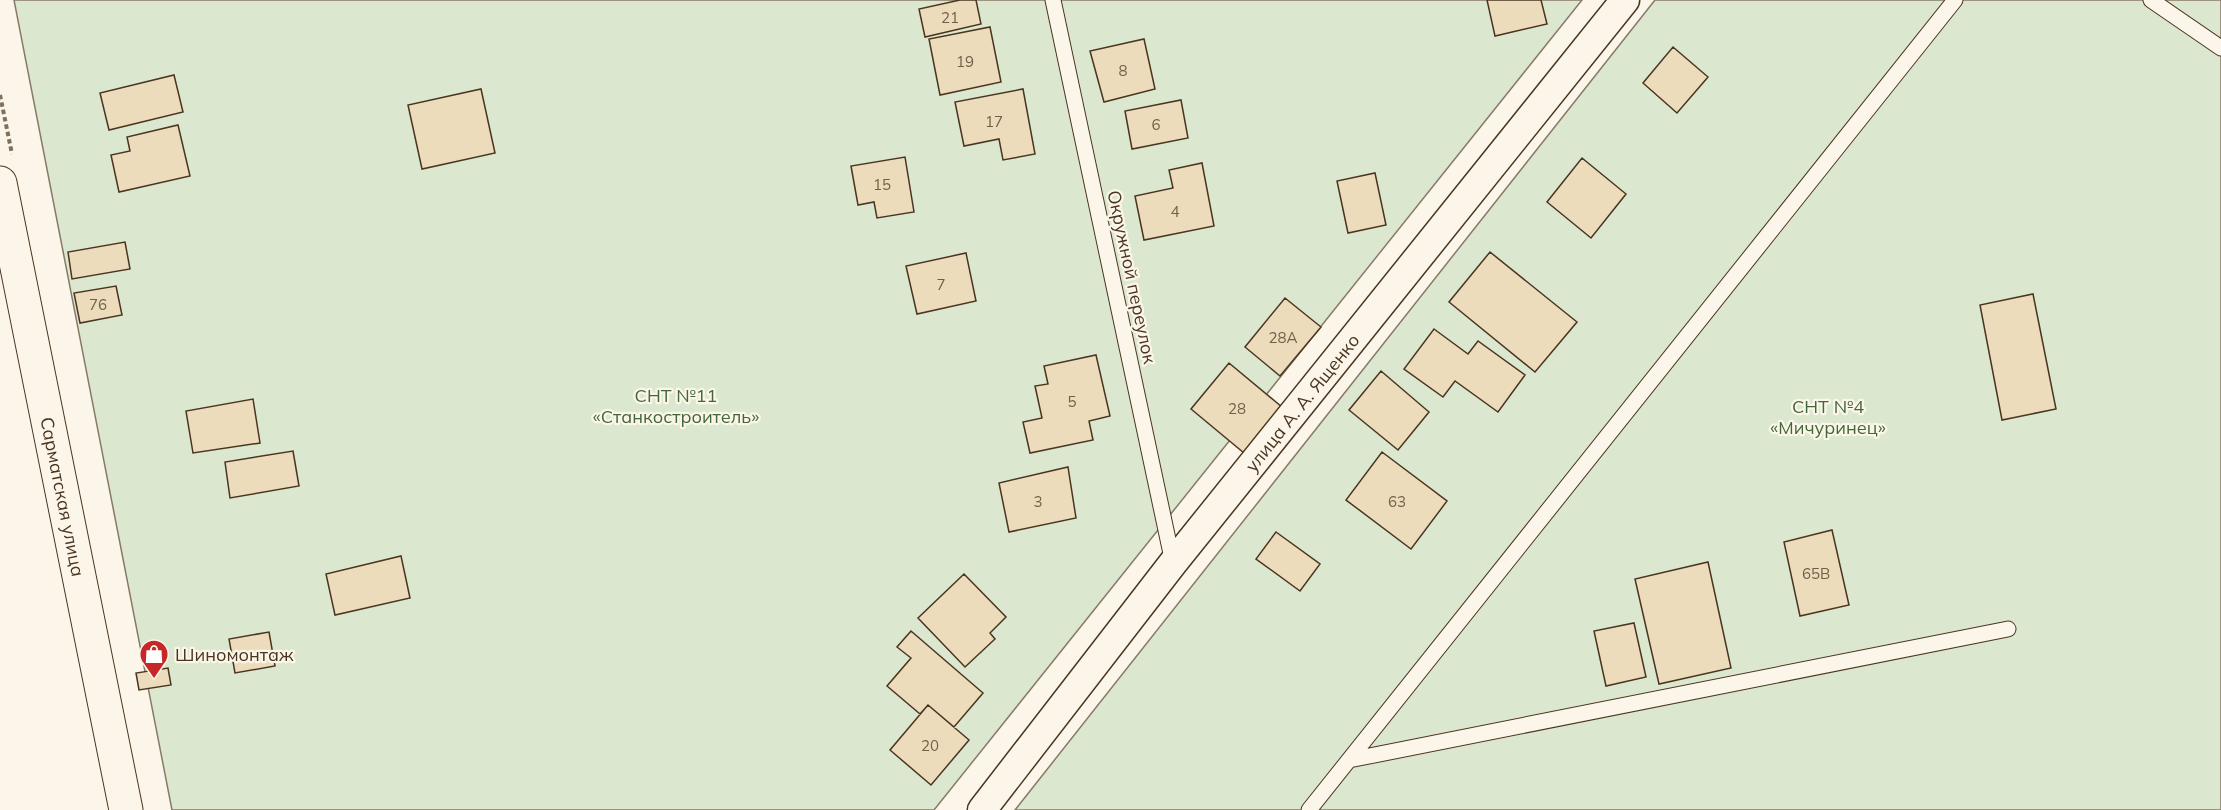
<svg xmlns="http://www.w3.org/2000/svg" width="2221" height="810" font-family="Mulish,sans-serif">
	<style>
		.green { fill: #dce7d0; stroke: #887966; stroke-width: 1.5 }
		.building { fill: #ecdcbc; stroke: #4a3520; stroke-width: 1.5 }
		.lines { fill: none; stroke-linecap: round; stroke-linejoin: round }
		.lane-casing { stroke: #4a3520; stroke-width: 17 }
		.street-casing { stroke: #4a3520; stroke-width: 31 }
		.secondary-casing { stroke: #4a3520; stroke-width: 35 }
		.path { stroke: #7f6f5c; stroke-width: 4; stroke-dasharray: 4.5 3; stroke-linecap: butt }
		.lane { stroke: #fbf6e9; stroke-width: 15 }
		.street { stroke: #fbf6e9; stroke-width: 28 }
		.secondary { stroke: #fbf6e9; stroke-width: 33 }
		.labels { text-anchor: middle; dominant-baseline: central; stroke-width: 4.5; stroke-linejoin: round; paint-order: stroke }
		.number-label { font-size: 15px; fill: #725f47 }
		.street-label { font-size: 18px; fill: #4a3520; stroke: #fbf6e9 }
		.park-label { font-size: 18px; fill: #436837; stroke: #fbf6e9 }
		.poi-label { font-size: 18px; fill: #4a3520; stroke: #fbf6e9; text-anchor: start }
	</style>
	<rect width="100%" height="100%" fill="#fbf6e9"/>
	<path class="green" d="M 14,0 L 1582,0 L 934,810 L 172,810 Z
		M 1655,0 L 2221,0 L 2221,810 L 1015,810 Z"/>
	<path class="building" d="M 960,0 L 976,0 L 981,24 L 925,37 L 919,9 Z
		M 1487,0 L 1541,0 L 1547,24 L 1495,36 Z
		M 990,27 L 1001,82 L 940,95 L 929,39 Z
		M 1144,39 L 1155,89 L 1104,102 L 1090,51 Z
		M 1673,47 L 1708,77 L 1677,113 L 1643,83 Z
		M 174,75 L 183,112 L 109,130 L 100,93 Z
		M 481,89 L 495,153 L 422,169 L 408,105 Z
		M 1023,89 L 1035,154 L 1003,160 L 999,139 L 964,146 L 955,102 Z
		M 1181,100 L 1188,138 L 1132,149 L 1125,111 Z
		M 178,125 L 190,176 L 119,192 L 111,155 L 130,151 L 127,137 Z
		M 905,157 L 914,212 L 877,218 L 874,202 L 858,205 L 851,166 Z
		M 1582,158 L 1626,194 L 1591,238 L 1547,202 Z
		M 1202,163 L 1214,226 L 1144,240 L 1135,196 L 1173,188 L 1169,170 Z
		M 1375,173 L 1386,225 L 1348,233 L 1337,181 Z
		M 125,242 L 130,269 L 72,279 L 68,252 Z
		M 1490,252 L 1577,322 L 1535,372 L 1449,302 Z
		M 966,253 L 976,301 L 917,314 L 906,266 Z
		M 116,286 L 122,315 L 80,323 L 74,293 Z
		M 2033,294 L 2056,409 L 2002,420 L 1980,305 Z
		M 1285,298 L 1321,327 L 1280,376 L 1245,347 Z
		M 1434,329 L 1468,354 L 1478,341 L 1525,375 L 1498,412 L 1455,381 L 1443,397 L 1404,369 Z
		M 1096,355 L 1110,416 L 1089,421 L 1093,440 L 1030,453 L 1023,422 L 1042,418 L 1035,386 L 1048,384 L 1044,366 Z
		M 1229,363 L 1282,407 L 1244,453 L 1191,409 Z
		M 1381,371 L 1429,412 L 1398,450 L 1349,410 Z
		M 253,399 L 260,443 L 193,453 L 186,411 Z
		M 293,451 L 299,486 L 230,498 L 225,462 Z
		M 1382,452 L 1447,501 L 1411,549 L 1346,500 Z
		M 1068,467 L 1076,518 L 1009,532 L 999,483 Z
		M 1832,530 L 1849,605 L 1800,616 L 1784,542 Z
		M 1276,532 L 1320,564 L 1300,591 L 1256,559 Z
		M 401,556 L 410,598 L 335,615 L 326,574 Z
		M 1708,562 L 1731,668 L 1659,684 L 1635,579 Z
		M 964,574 L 1006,617 L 990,633 L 995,639 L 965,667 L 918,618 Z
		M 1634,623 L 1646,677 L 1606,686 L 1594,631 Z
		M 911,631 L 983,693 L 954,727 L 928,705 L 920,714 L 887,686 L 911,658 L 897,647 Z
		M 269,632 L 275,666 L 235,673 L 229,639 Z
		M 168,668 L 171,685 L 139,690 L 136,673 Z
		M 928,705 L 969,740 L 931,785 L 890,750 Z"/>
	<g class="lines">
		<g class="lane-casing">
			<path id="lane" d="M 1053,0 L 1173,563
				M 2151,0 L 2221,48
				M 1349,760 L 2008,629
				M 1309,810 L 1955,0"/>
		</g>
		<g class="street-casing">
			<g id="street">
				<path id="s1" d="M 982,810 L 1173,563 L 1625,0"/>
			</g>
		</g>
		<g class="secondary-casing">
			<g id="secondary">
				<path id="s2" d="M 0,183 L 126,810"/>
			</g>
		</g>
		<path class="path" d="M 0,95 L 12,154"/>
		<use href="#lane" class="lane"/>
		<use href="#street" class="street"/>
		<use href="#secondary" class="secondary"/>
	</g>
	<defs>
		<g id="shop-pin" transform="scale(1.5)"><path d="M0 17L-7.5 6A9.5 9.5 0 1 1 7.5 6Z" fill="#c62828" stroke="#fbf6e9"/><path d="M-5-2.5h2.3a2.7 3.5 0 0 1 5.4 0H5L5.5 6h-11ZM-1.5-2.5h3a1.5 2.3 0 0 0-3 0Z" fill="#fff"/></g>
	</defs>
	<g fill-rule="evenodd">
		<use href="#shop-pin" x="154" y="654"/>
	</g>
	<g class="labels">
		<g class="number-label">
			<text x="950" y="17">21</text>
			<text x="965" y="61">19</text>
			<text x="1123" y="70">8</text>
			<text x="994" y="121">17</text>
			<text x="1156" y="124">6</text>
			<text x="882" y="184">15</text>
			<text x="1175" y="211">4</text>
			<text x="941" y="284">7</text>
			<text x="98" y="304">76</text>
			<text x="1283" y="337">28А</text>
			<text x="1072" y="401">5</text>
			<text x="1237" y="408">28</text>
			<text x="1038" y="501">3</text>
			<text x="1397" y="501">63</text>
			<text x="1816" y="573">65В</text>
			<text x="930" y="745">20</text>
		</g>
		<g class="street-label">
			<text transform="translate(1132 277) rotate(78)">Окружной переулок</text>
			<text stroke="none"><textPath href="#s1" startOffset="518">улица А. А. Ященко</textPath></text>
			<text stroke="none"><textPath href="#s2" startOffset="320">Сарматская улица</textPath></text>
		</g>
		<g class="park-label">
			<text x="676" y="395">СНТ №11<tspan x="676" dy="21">«Станкостроитель»</tspan></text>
			<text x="1828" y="406">СНТ №4<tspan x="1828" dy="21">«Мичуринец»</tspan></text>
		</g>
		<g class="poi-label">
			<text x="175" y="654">Шиномонтаж</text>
		</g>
	</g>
</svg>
